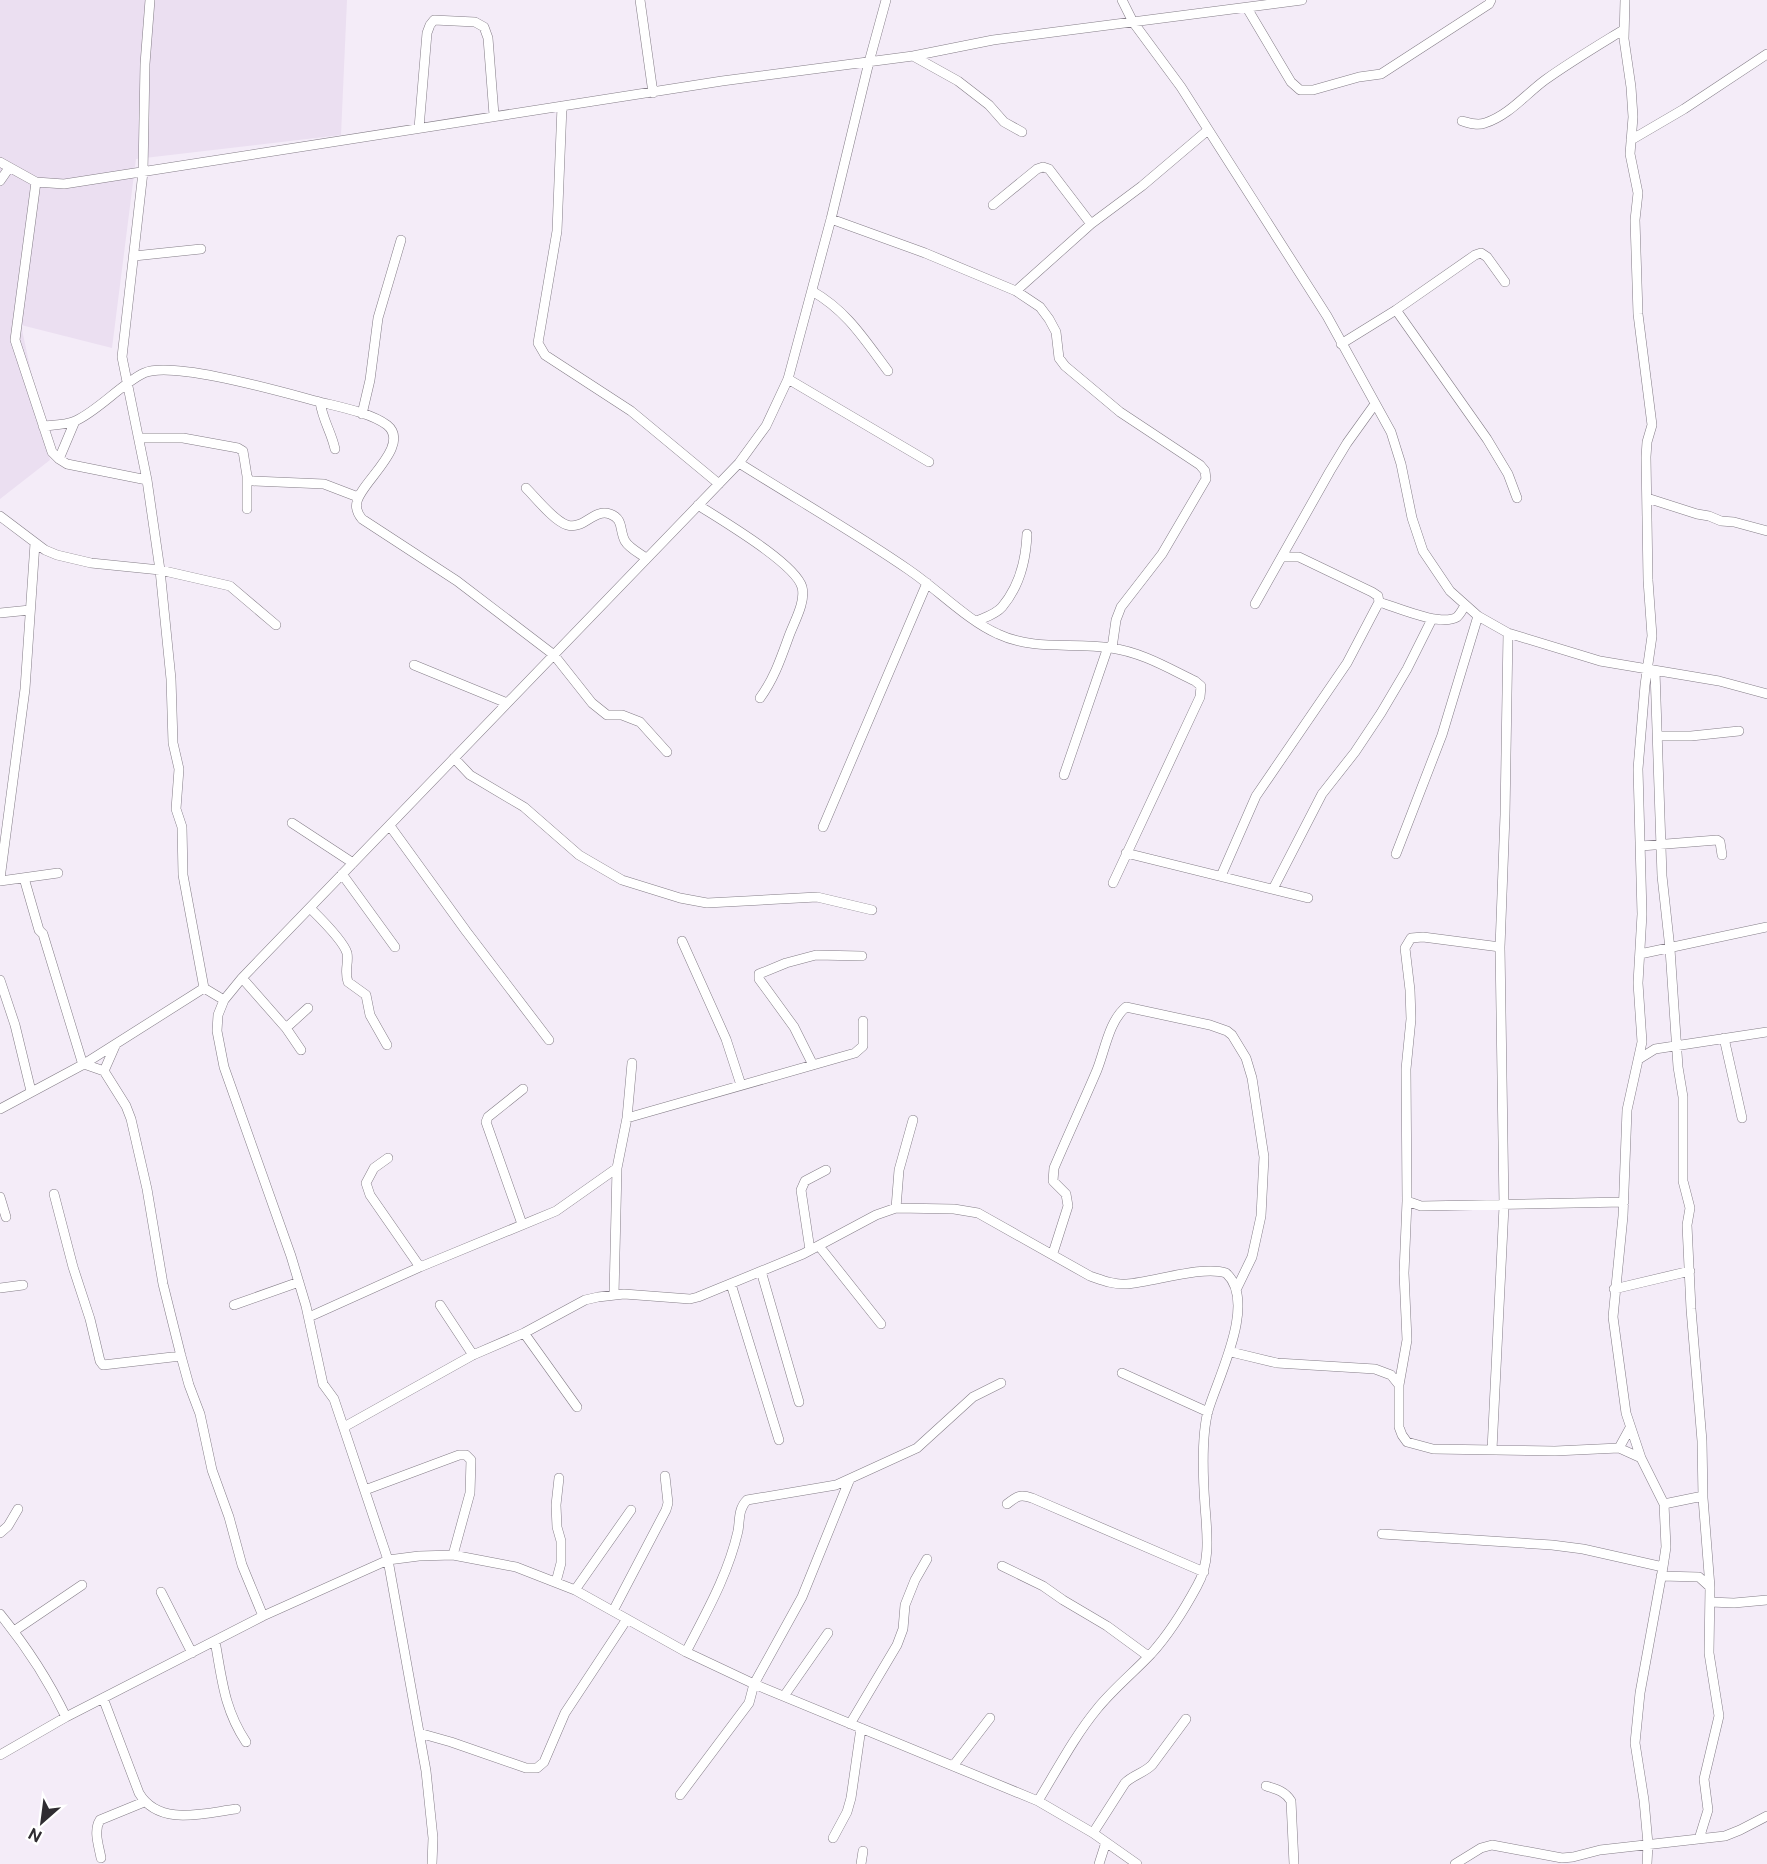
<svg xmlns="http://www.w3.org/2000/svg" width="1767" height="1864" font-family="'Public Sans',sans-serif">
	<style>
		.built { fill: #ebdff1 }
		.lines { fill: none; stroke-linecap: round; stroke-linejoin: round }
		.minor-casing { stroke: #847d87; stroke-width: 10 }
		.minor { stroke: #fff; stroke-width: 9 }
	</style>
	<rect width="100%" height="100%" fill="#f4ecf8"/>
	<path class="built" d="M 0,0 L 347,0 L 341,135 L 136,159 L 112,348 L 21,325 L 50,460 L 0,499 Z"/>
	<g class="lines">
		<g class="minor-casing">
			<path id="minor" d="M 150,0 L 145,64 L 143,172 L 122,357 L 147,480 L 160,570 L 171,679 L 173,743 L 179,769 L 176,809 L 182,827 L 183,875 L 204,988 L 224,1000
				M 640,0 L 653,93
				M 1122,0 L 1133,22 L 1181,87 L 1327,316 L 1391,432 L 1401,464 L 1412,518 L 1423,551 L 1450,591 L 1478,616 L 1508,633 L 1600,661 L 1719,681 L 1767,694
				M 1625,0 L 1624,39 L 1631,87 L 1633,117 L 1630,154 L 1638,193 L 1635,220 L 1638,314 L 1652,425 L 1647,442 L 1646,457 L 1648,580 L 1652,636 L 1645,685 L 1638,769 L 1642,914 L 1638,983 L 1642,1042 L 1627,1110 L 1623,1216 L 1613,1317 L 1626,1413 L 1641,1458 L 1664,1504 L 1666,1547 L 1663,1567 L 1640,1693 L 1635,1743 L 1644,1800 L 1648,1844 L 1647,1864
				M 1247,8 L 1291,82 L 1300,90 L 1313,90 L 1359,77 L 1381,74 L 1489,4 L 1491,0
				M 913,56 L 958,81 L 989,105 L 1004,122 L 1022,132
				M 562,106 L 557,231 L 538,343 L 545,355 L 631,411 L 719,484
				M 1462,121 C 1469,123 1477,126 1485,123 C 1508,116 1526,94 1545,80 C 1570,62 1597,46 1623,30
				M 419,128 L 427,33 L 430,25 L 434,20 L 475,22 L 484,27 L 488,38 L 494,115
				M 1631,140 L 1684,109 L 1767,54
				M 0,162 L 36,182 L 64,184 L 722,81 L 913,56 L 993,40 L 1302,0
				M 0,181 L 9,168
				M 36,182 L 15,340 L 52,452 L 59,459 L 67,464 L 147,480
				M 993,205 L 1037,169 L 1043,167 L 1049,169 L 1091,224
				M 831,219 L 925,253 L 1016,291 L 1040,307 L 1049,319 L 1056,332 L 1059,358 L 1065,366 L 1120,412 L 1200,465 L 1205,471 L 1206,479 L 1162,554 L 1121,607 L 1116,620 L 1112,648
				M 134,256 L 201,249
				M 812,291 C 847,311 864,339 888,371
				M 1016,291 L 1091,224 L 1142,186 L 1208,130
				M 1396,310 L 1487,439 L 1508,474 L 1517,498
				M 1341,344 L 1396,310 L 1475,255 L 1481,253 L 1487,257 L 1505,282
				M 788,379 L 929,462
				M 320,402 C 340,407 371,413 387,425 C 412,445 360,483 357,502 C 355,509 358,514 362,519 L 457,581 L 554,655 L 592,703 L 607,715 L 622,715 L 640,722 L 667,752
				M 362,414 L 370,380 L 378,318 L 401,240
				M 43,426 C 53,425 66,425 75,421 C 98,411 121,384 144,373 C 173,360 285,393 320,402 C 323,421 331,431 335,449
				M 139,438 L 183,438 L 238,448 L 243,451 L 247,476 L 247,509
				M 59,459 L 75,421
				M 739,463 C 796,499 854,532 909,570 C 937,589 968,621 998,634 C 1034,651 1073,642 1111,648 C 1141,652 1168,668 1195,681 L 1201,686 L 1200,697 L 1113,883
				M 247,476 L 249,480 L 253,481 L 324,484 L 358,497
				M 526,488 C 536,498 554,521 567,525 C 584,530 594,508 610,514 C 624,519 619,530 625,541 C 629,548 639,553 646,558
				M 1647,498 L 1697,514 L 1709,516 L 1721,521 L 1734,522 L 1767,531
				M 698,505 C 721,520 795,563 802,587 C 806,602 794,622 789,636 C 781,658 774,679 760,698
				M 0,516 L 45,550 L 57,555 L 91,563 L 160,570 L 230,586 L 276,625
				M 1379,602 C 1396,607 1441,627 1457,617 C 1460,614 1463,609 1465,605
				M 1255,604 L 1330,471 L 1347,443 L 1375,404
				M 0,613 L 30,610
				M 977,621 C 986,617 996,614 1002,607 C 1019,587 1026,559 1027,534
				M 414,665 L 507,703
				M 1655,671 L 1662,876 L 1670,949 L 1678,1067 L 1683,1097 L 1683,1181 L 1690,1208 L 1687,1225 L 1691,1309 L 1702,1441 L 1703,1498 L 1710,1587 L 1709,1653 L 1719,1716 L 1704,1779 L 1708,1810 L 1699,1839
				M 1659,736 L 1691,736 L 1739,731
				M 454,758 L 470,775 L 524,807 L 579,855 L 622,880 L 680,898 L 707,903 L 817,897 L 872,910
				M 1064,775 L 1108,647
				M 292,823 L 353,863
				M 390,826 L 466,931 L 549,1040
				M 823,827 L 927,583
				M 1641,846 L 1717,840 L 1720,842 L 1722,855
				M 1126,853 L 1308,898
				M 1396,854 L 1442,735 L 1478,616
				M 342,874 L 395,947
				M 1221,876 L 1256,796 L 1347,663 L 1379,602 L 1378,596 L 1372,592 L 1299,557 L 1282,557
				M 24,878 L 39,930 L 43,934 L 83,1065
				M 0,879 L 25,689 L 35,543
				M 0,881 L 58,873
				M 1273,889 L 1322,794 L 1355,752 L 1381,713 L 1407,669 L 1432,619
				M 310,908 C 320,918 343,940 347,953 C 349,963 344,970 348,982 L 366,995 L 370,1015 L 387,1045
				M 682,941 L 726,1039 L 741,1085
				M 1500,947 L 1423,937 L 1411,938 L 1405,948 L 1410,990 L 1411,1019 L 1406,1069 L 1407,1201 L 1404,1273 L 1407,1340 L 1399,1385 L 1399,1427 L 1402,1435 L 1407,1442 L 1433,1449 L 1555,1451 L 1619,1448 L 1641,1458
				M 1640,954 L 1767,927
				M 242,978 L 286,1028 L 301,1050
				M 0,980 L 15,1025 L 31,1091
				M 286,1028 L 308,1008
				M 1724,1038 L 1742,1118
				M 1639,1059 L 1655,1049 L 1767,1032
				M 84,1064 L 104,1071 L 126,1106 L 131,1119 L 147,1189 L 163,1284 L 181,1356 L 189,1385 L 200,1414 L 212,1470 L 229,1517 L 242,1565 L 263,1616
				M 813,1065 L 794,1027 L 759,979 L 759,974 L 786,963 L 816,955 L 862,956
				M 104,1071 L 115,1046
				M 0,1109 L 84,1064 L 204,988
				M 627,1118 L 855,1053 L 863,1046 L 863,1021
				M 388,1158 L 374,1168 L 366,1183 L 370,1195 L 420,1267
				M 54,1194 L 73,1267 L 90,1319 L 100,1361 L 103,1365 L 181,1356
				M 0,1197 L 6,1217
				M 1407,1201 L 1421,1206 L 1624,1202
				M 896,1208 L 899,1170 L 913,1120
				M 522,1224 L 486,1122 L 488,1117 L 523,1089
				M 819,1246 L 881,1324
				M 810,1250 L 801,1190 L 805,1181 L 826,1170
				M 1053,1253 L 1068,1206 L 1066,1194 L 1053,1181 L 1054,1168 C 1068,1135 1083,1103 1097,1070 C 1105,1050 1109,1021 1126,1007 L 1210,1025 L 1227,1031 L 1232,1035 L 1246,1058 L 1252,1078 L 1264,1157 L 1261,1216 L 1252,1257 L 1236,1290
				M 761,1271 L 799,1402
				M 731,1284 L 779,1440
				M 0,1288 L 23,1285
				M 1614,1289 L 1690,1271
				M 614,1295 L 617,1168 L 627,1118 L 632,1063
				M 234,1305 L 299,1282
				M 440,1305 L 473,1355
				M 309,1317 L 420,1267 L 556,1211 L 617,1168
				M 524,1333 L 577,1407
				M 1231,1352 L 1277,1363 L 1375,1369 L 1391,1375 L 1399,1385
				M 1122,1373 L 1208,1412
				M 344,1427 L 473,1355 L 524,1333 L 585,1300 L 598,1297 L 624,1294 L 690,1299 L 698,1297 L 803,1254 L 876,1215 L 896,1208 L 954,1209 L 978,1213 L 1090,1276 C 1102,1280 1114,1285 1127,1284 C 1154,1282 1203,1265 1226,1273 C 1258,1302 1217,1379 1208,1411 C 1201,1438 1203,1478 1205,1506 C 1207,1533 1211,1562 1197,1586 C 1184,1610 1169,1634 1151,1654 C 1133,1673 1113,1689 1097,1709 C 1074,1737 1057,1770 1038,1801
				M 1619,1448 L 1630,1428
				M 1492,1450 L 1504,1206 L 1500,947 L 1505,815 L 1508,633
				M 365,1490 L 459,1455 L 466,1455 L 471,1460 L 470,1493 L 453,1555
				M 1007,1504 C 1017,1496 1020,1494 1032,1498 L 1204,1572
				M 1664,1504 L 1703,1496
				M 0,1533 L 8,1526 L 18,1509
				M 1382,1534 L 1552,1545 L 1583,1549 L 1663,1567
				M 1002,1566 L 1043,1586 L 1063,1600 L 1107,1626 L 1148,1656
				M 1661,1576 L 1699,1577 L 1710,1587
				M 556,1582 L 561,1563 L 561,1541 L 557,1527 L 556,1505 L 559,1478
				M 575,1590 L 631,1510
				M 161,1592 L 192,1653
				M 1710,1602 L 1734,1603 L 1767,1600
				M 613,1611 L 666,1510 L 668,1503 L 665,1476
				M 0,1614 C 26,1646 48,1679 66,1717
				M 14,1631 L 82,1585
				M 215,1641 C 222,1679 224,1709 246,1742
				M 686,1652 C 706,1613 728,1575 738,1531 C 740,1520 738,1509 747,1500 L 836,1485 L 917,1448 L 973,1397 L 1001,1383
				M 784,1696 L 828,1633
				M 103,1698 L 139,1793 C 159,1827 204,1813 236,1809
				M 850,1724 L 897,1645 L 903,1629 L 905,1605 L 915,1580 L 927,1559
				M 419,1733 L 451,1742 L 526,1768 L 537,1768 L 544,1762 L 565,1713 L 627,1619
				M 0,1755 L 66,1717 L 263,1616 L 388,1560 L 419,1556 L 453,1555 L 516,1567 L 575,1590 L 686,1652 L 754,1684 L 1038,1801 L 1093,1833 L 1137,1864
				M 953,1766 L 990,1718
				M 1266,1786 C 1276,1789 1285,1791 1291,1801 L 1294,1864
				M 680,1795 L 749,1703 L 754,1684 L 802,1597 L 849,1481
				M 1093,1833 L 1125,1783 C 1133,1775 1144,1773 1152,1765 L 1186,1719
				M 833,1838 L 847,1812 L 851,1798 L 861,1728
				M 101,1858 C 99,1846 93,1831 100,1820 L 144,1802
				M 432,1864 L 433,1838 L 426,1771 L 388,1560 L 334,1399 L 323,1384 L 306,1306 L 291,1256 L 224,1067 L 217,1031 L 218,1015 L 224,1000 L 242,978 L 739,463 L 766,426 L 788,379 L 831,219 L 869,62 L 886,0
				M 861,1864 L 863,1851
				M 1099,1864 L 1106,1842
				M 1455,1864 L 1481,1848 L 1492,1845 L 1562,1858 L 1573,1857 L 1600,1850 L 1725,1836 L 1740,1830 L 1767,1816"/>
		</g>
		<use href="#minor" class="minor"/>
	</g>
	<g transform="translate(42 1822) rotate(208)" stroke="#ffffff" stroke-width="4.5" paint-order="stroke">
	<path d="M0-4.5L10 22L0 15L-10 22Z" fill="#2f2c31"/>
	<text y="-9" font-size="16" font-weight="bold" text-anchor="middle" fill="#2f2c31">N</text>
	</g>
</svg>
